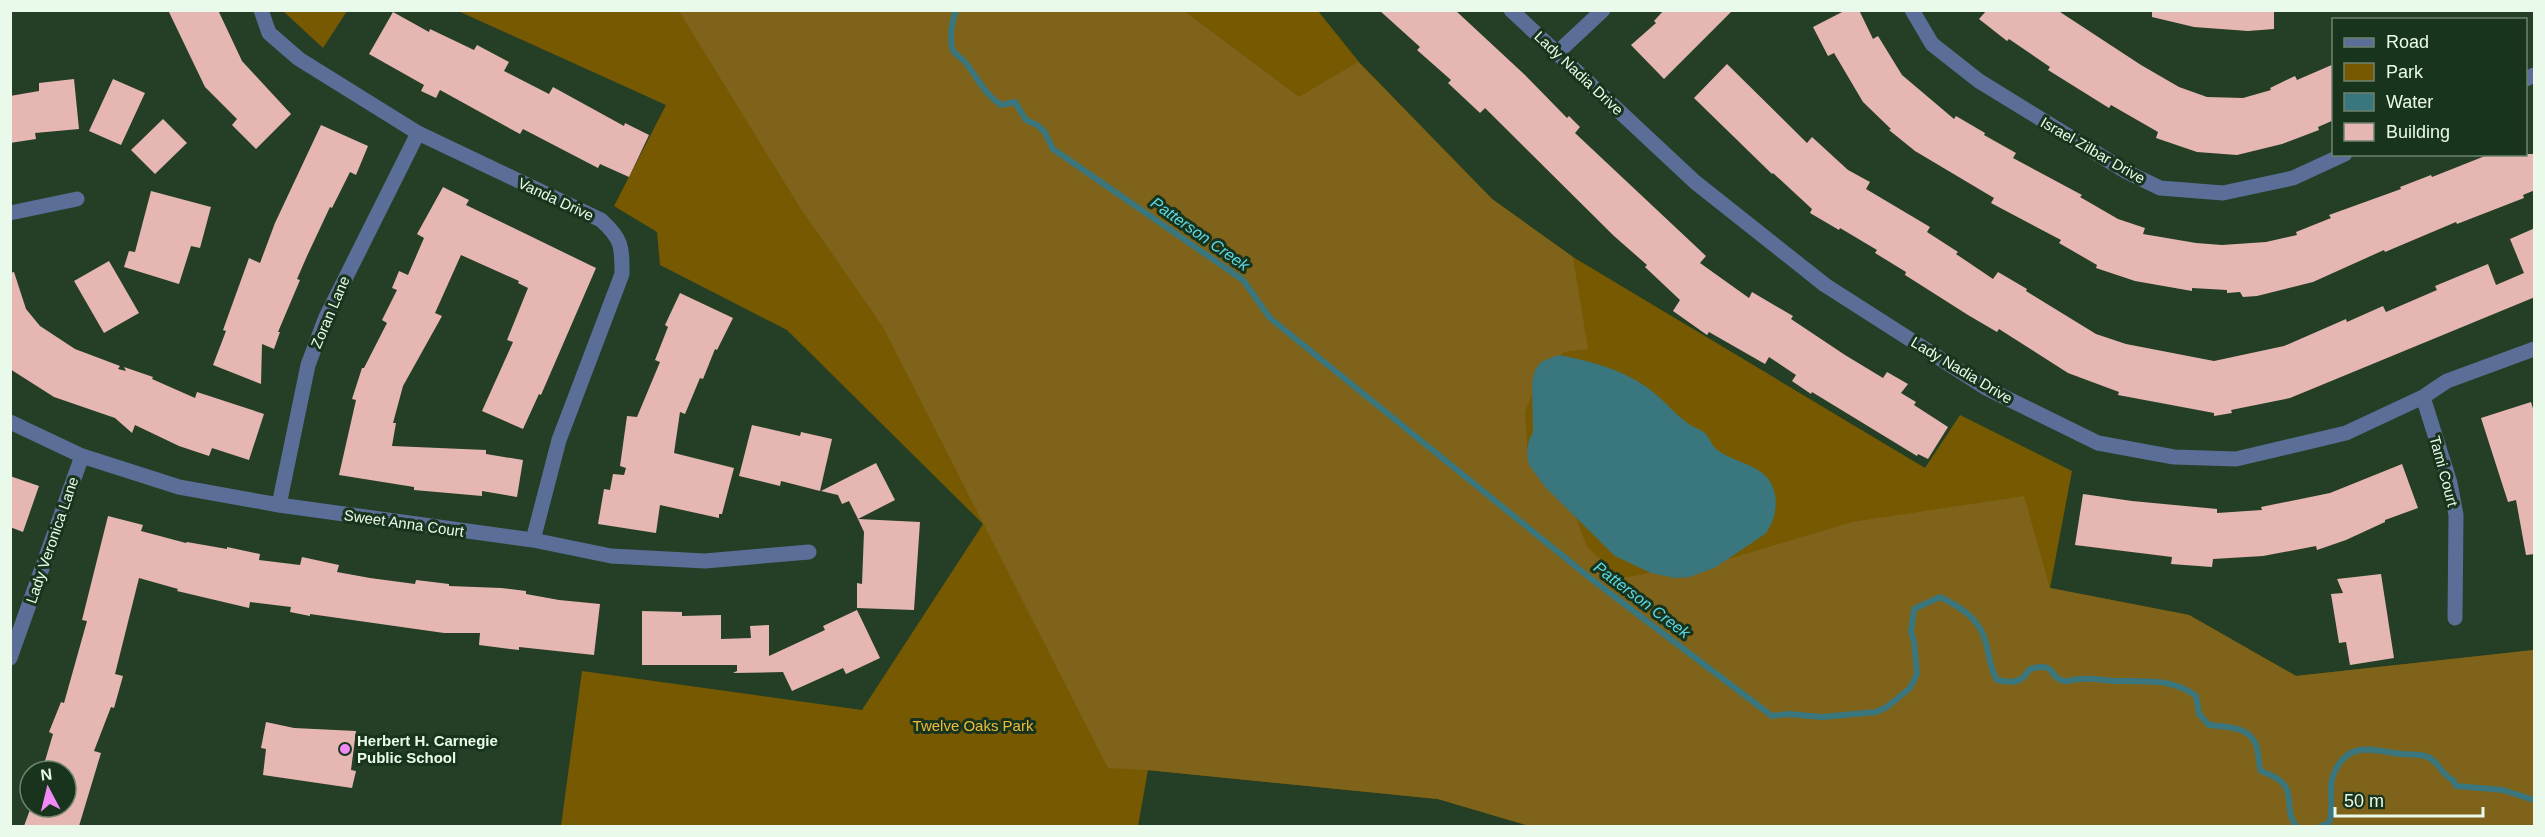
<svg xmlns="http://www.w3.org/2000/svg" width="2545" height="837" font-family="Helvetica,sans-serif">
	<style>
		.green { fill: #775901 }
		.forest { fill: #7f631a }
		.water { fill: #3a767d }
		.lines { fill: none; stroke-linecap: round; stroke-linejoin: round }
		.stream { stroke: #3a767d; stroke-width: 6 }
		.building { fill: #e6b7b2 }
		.minor { stroke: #5b6e98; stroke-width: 15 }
		.poi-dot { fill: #f18af5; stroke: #19341c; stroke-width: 2 }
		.labels { text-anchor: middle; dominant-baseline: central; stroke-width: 6; stroke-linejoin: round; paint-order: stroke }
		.street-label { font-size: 15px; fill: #eafaea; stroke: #19341c }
		.park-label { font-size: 15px; fill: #efbc3b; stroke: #19341c }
		.poi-label { font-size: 15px; font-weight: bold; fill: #eafaea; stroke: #19341c; text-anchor: start }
		.water-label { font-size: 16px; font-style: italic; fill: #5bd9e8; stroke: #19341c }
	</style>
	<rect width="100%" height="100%" fill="#243f25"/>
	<path class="green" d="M 283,11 L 347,11 L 323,48 Z
		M 458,11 L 1318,11 L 1359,62 L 1492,199 L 1573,257 L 1925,468 L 1960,415 L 2072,471 L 2050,588 L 2189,615 L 2296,676 L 2534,650 L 2534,826 L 1529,826 L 1438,799 L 1148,770 L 1138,826 L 561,826 L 582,671 L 862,710 L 983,524 L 787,330 L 660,265 L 657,232 L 614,206 L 666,105 Z"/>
	<path class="forest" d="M 679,11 L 1184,11 L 1299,97 L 1358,62 L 1492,199 L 1573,257 L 1588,349 L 1564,352 L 1541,373 L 1525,412 L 1528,458 L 1543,478 L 1563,483 L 1587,547 L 1621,578 L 1722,561 L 1852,522 L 2024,496 L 2050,588 L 2189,615 L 2296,676 L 2534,650 L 2534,826 L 1529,826 L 1438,799 L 1147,770 L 1108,768 L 883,327 L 799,206 Z"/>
	<path class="water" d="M 1558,355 C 1591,361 1621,369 1648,388 C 1662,398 1673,412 1686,422 C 1692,427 1701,429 1706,434 C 1710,439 1711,444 1716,449 C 1730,460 1747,462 1761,472 C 1781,486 1779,517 1765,534 L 1716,567 L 1690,577 L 1675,578 L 1651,573 L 1615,556 L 1546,488 L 1529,465 L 1527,453 L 1529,440 L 1533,432 L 1532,382 L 1535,370 L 1541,362 Z"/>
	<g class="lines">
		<path class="stream" d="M 956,10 C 952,22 950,37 952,48 C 954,55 961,57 965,62 C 978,78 984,94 1001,105 L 1015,102 L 1026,120 L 1037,125 L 1044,131 L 1053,149 L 1243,280 L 1270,318 L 1590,578 L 1772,716 L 1788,714 L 1822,717 L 1876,712 L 1887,707 L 1910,688 L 1917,674 L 1914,641 L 1911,632 L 1914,609 L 1940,597 C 1961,607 1980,619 1986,643 C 1990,658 1989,666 1997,680 C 2014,683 2020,684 2030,669 C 2058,661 2048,679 2065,681 C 2069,682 2074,679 2079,679 C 2093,678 2107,681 2120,681 C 2146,681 2174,679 2196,696 L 2199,714 L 2209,725 C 2227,727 2252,726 2257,748 C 2259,755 2258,763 2261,771 C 2304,786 2280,804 2296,826
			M 2321,826 L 2329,823 C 2335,807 2327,788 2334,773 C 2349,739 2375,751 2402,754 C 2409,755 2418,754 2425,756 C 2438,759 2441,775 2453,780 L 2456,786 L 2503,790 L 2534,800"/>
	</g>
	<path class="building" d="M 168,10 L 218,10 L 242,61 L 291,114 L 256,149 L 232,125 L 237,119 L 205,87 Z
		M 1379,10 L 1455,10 L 1525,75 L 1567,118 L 1569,116 L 1580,127 L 1575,133 L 1706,256 L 1700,263 L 1749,298 L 1752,292 L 1793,316 L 1791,319 L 1845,355 L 1883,378 L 1887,372 L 1908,384 L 1901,393 L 1916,402 L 1914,405 L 1948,427 L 1928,459 L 1918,454 L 1917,456 L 1812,392 L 1811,394 L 1792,381 L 1796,375 L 1769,357 L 1765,364 L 1709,332 L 1707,335 L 1673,311 L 1680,300 L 1645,267 L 1647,265 L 1614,236 L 1485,108 L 1480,113 L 1448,83 L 1451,80 L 1417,50 L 1420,47 Z
		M 1664,10 L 1733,10 L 1664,79 L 1631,45 L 1656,23 L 1654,21 Z
		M 1846,10 L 1859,10 L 1873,39 L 1878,36 L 1902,75 L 1954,119 L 1956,116 L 1985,133 L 1984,135 L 2016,153 L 2013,158 L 2082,195 L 2080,197 L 2118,219 L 2145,228 L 2143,234 L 2196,243 L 2222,245 L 2266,242 L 2297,235 L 2296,232 L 2331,218 L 2329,215 L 2401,189 L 2400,187 L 2431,175 L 2432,177 L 2490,154 L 2535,154 L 2535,190 L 2523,195 L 2524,198 L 2457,224 L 2456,222 L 2385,252 L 2384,250 L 2313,282 L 2257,296 L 2243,297 L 2240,292 L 2227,293 L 2227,290 L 2192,288 L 2192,291 L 2135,281 L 2096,268 L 2097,265 L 2059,243 L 2061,240 L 1991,203 L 1994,198 L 1915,151 L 1889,130 L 1891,129 L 1863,102 L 1834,53 L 1828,56 L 1813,27 Z
		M 1987,10 L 2057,10 L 2141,65 L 2179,87 L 2207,97 L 2243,98 L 2271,90 L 2270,88 L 2295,76 L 2297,80 L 2334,64 L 2334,120 L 2318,127 L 2319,130 L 2282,144 L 2237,155 L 2197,152 L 2156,138 L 2158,132 L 2111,105 L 2109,108 L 2048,70 L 2050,67 L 2009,39 L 2007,41 L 1979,19 Z
		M 2152,10 L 2274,10 L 2274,29 L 2248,31 L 2194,27 L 2152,17 Z
		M 393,12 L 429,32 L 430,29 L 474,50 L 477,45 L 509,62 L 504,71 L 549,94 L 553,87 L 624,126 L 625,123 L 649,135 L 629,177 L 600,164 L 598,168 L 523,129 L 520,134 L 440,90 L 436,98 L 421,91 L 424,85 L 369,54 Z
		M 1727,64 L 1807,143 L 1812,137 L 1848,170 L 1870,182 L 1866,189 L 1930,227 L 1927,232 L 1958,252 L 1956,254 L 1993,279 L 1998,272 L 2027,289 L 2026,291 L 2096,334 L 2126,344 L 2214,361 L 2284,346 L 2346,319 L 2347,322 L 2383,306 L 2386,312 L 2437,290 L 2435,286 L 2488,264 L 2496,285 L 2524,273 L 2510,239 L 2535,228 L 2535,297 L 2290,398 L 2231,410 L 2232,413 L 2214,416 L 2214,413 L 2118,395 L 2119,392 L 2068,373 L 1999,329 L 1997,332 L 1968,315 L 1905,275 L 1906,272 L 1875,253 L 1877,250 L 1840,228 L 1839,230 L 1810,213 L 1812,209 L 1773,173 L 1772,174 L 1694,98 Z
		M 74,79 L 79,129 L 35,133 L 36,139 L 10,143 L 10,96 L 39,91 L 39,83 Z
		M 113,79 L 145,93 L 121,145 L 89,131 Z
		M 163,119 L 187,143 L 155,174 L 131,150 Z
		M 321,125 L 368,146 L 356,175 L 350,172 L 332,208 L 330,207 L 307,256 L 297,279 L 300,280 L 278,332 L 280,332 L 274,349 L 262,344 L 261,384 L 213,365 L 226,331 L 223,330 L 249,258 L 260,263 L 275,223 Z
		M 443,187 L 469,200 L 466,205 L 596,268 L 541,395 L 539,394 L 523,429 L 482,411 L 513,342 L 507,340 L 528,288 L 518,283 L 519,281 L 461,255 L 435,313 L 442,316 L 403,386 L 393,423 L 396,423 L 392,446 L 486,450 L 486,454 L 523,460 L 517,497 L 482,491 L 482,496 L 414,490 L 414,487 L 339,475 L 356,400 L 352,399 L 362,368 L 364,368 L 387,323 L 382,320 L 397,290 L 392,288 L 399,271 L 408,275 L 424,238 L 417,234 Z
		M 151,191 L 211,207 L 200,248 L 191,246 L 179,284 L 124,267 L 129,251 L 135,252 Z
		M 109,261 L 139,313 L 104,333 L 74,281 Z
		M 14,272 L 26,309 L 40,326 L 75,349 L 120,366 L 118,369 L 126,371 L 124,367 L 153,377 L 152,379 L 195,398 L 197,392 L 264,414 L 249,460 L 212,448 L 209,456 L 179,446 L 135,425 L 132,433 L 115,418 L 54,397 L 10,369 L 10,273 Z
		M 680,293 L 733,318 L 717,350 L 715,349 L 703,379 L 700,378 L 685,414 L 680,412 L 674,453 L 734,468 L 722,514 L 719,514 L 719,518 L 660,505 L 656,533 L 598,524 L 604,489 L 610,490 L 613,474 L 624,475 L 626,468 L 620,466 L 627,416 L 637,417 L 660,362 L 655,360 L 668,327 L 665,325 Z
		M 2531,402 L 2535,415 L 2535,554 L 2526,555 L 2516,500 L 2508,502 L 2481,418 Z
		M 752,425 L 800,436 L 801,432 L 832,439 L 820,491 L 781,481 L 780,486 L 739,476 Z
		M 876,463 L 895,500 L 858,519 L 849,501 L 842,504 L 838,495 L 821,491 Z
		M 2402,464 L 2418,508 L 2385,520 L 2385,522 L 2346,540 L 2317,550 L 2316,546 L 2263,556 L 2213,559 L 2212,567 L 2171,564 L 2172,557 L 2075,545 L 2083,494 L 2132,501 L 2217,509 L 2217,513 L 2262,510 L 2261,507 L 2330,493 Z
		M 10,476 L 39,486 L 23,532 L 10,527 Z
		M 108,516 L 143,525 L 141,531 L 186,543 L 187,542 L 227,549 L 227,547 L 260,554 L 259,560 L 300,565 L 302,557 L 339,565 L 337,572 L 370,578 L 415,584 L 416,580 L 449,584 L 449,586 L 501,588 L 526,591 L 526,594 L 559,600 L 600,604 L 594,655 L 519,647 L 519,650 L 479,645 L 480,633 L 444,633 L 310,614 L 310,616 L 290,612 L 291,607 L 250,602 L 249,608 L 177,591 L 178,589 L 139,578 L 115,674 L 123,676 L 114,708 L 111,707 L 94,751 L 101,753 L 79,826 L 24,826 L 31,807 L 66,807 L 66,771 L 42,771 L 53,734 L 49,732 L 61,702 L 64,703 L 87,621 L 82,620 Z
		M 858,519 L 920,522 L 914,610 L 857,608 L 857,583 L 862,584 L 864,532 Z
		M 2381,574 L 2394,658 L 2350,665 L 2346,642 L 2339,643 L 2331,594 L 2343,593 L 2337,579 Z
		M 857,610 L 880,658 L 846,674 L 843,668 L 792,691 L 783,672 L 733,673 L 737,671 L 737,665 L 642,665 L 642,611 L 682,612 L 682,616 L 721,615 L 721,639 L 751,638 L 750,626 L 769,625 L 769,656 L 825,630 L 823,626 Z
		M 266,722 L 294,728 L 356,731 L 351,770 L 356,771 L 352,788 L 263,775 L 266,749 L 261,748 Z"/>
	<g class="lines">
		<path class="minor" d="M 261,10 L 269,33 L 299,59 L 418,133 L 601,220 C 622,239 622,246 622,274 L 559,440 L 533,540
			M 1511,10 L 1695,182 L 1825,285 L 1986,388 L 2098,443 L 2174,457 L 2236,459 L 2346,433 L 2423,397 L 2447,381 L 2534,349
			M 1912,10 L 1932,44 L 1979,81 L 2127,172 L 2160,188 L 2223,193 L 2293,178 L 2345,154
			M 1557,53 L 1603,10
			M 2526,79 L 2534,75
			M 10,213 L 77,199
			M 2423,397 L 2450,483 L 2456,515 L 2455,618
			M 10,422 L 82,456 L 179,487 L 279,505 L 533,540 L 611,556 L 705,561 L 809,552
			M 279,505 L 308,365 L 326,317 L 418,133
			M 10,658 L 82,456"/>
	</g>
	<circle class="poi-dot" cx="345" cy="749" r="6"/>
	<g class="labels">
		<g class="street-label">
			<text transform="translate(1579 73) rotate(43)">Lady Nadia Drive</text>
			<text transform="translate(2093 150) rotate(30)">Israel Zilbar Drive</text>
			<text transform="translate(556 199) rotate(25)">Vanda Drive</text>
			<text transform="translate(330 312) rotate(-67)">Zoran Lane</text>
			<text transform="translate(1962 370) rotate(31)">Lady Nadia Drive</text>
			<text transform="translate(2444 471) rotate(75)">Tami Court</text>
			<text transform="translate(404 523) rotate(8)">Sweet Anna Court</text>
			<text transform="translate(52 540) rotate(-71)">Lady Veronica Lane</text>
		</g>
		<g class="park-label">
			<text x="973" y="725">Twelve Oaks Park</text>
		</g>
		<g class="poi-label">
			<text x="357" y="740">Herbert H. Carnegie<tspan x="357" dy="17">Public School</tspan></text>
		</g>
		<g class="water-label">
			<text transform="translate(1200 234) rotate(35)">Patterson Creek</text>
			<text transform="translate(1642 600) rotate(37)">Patterson Creek</text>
		</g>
	</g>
	<rect width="2545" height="837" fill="none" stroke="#eafaea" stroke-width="24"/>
	<rect x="2332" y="18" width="195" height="138" fill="#19341c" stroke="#6d836e" stroke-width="1.5"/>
	<rect x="2344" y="38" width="30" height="9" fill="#5b6e98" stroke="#6d836e" stroke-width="1.5"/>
	<text x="2386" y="48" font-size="18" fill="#eafaea">Road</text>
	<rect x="2344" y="63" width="30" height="18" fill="#775901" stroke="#6d836e" stroke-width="1.5"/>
	<text x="2386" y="78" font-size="18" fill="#eafaea">Park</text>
	<rect x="2344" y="93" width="30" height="18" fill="#3a767d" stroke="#6d836e" stroke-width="1.5"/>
	<text x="2386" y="108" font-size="18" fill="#eafaea">Water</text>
	<rect x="2344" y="123" width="30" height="18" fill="#e6b7b2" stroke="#6d836e" stroke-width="1.5"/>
	<text x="2386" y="138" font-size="18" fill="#eafaea">Building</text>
	<g transform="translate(48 789) rotate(353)"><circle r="28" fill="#19341c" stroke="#6d836e" stroke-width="1.5"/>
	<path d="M0-4.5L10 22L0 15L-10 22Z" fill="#f18af5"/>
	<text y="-9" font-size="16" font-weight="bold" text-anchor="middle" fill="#eafaea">N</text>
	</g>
	<path d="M2335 807v9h148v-9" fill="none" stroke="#eafaea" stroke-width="3"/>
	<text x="2344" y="807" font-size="18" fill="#eafaea" stroke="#19341c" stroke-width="4.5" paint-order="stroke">50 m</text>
</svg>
